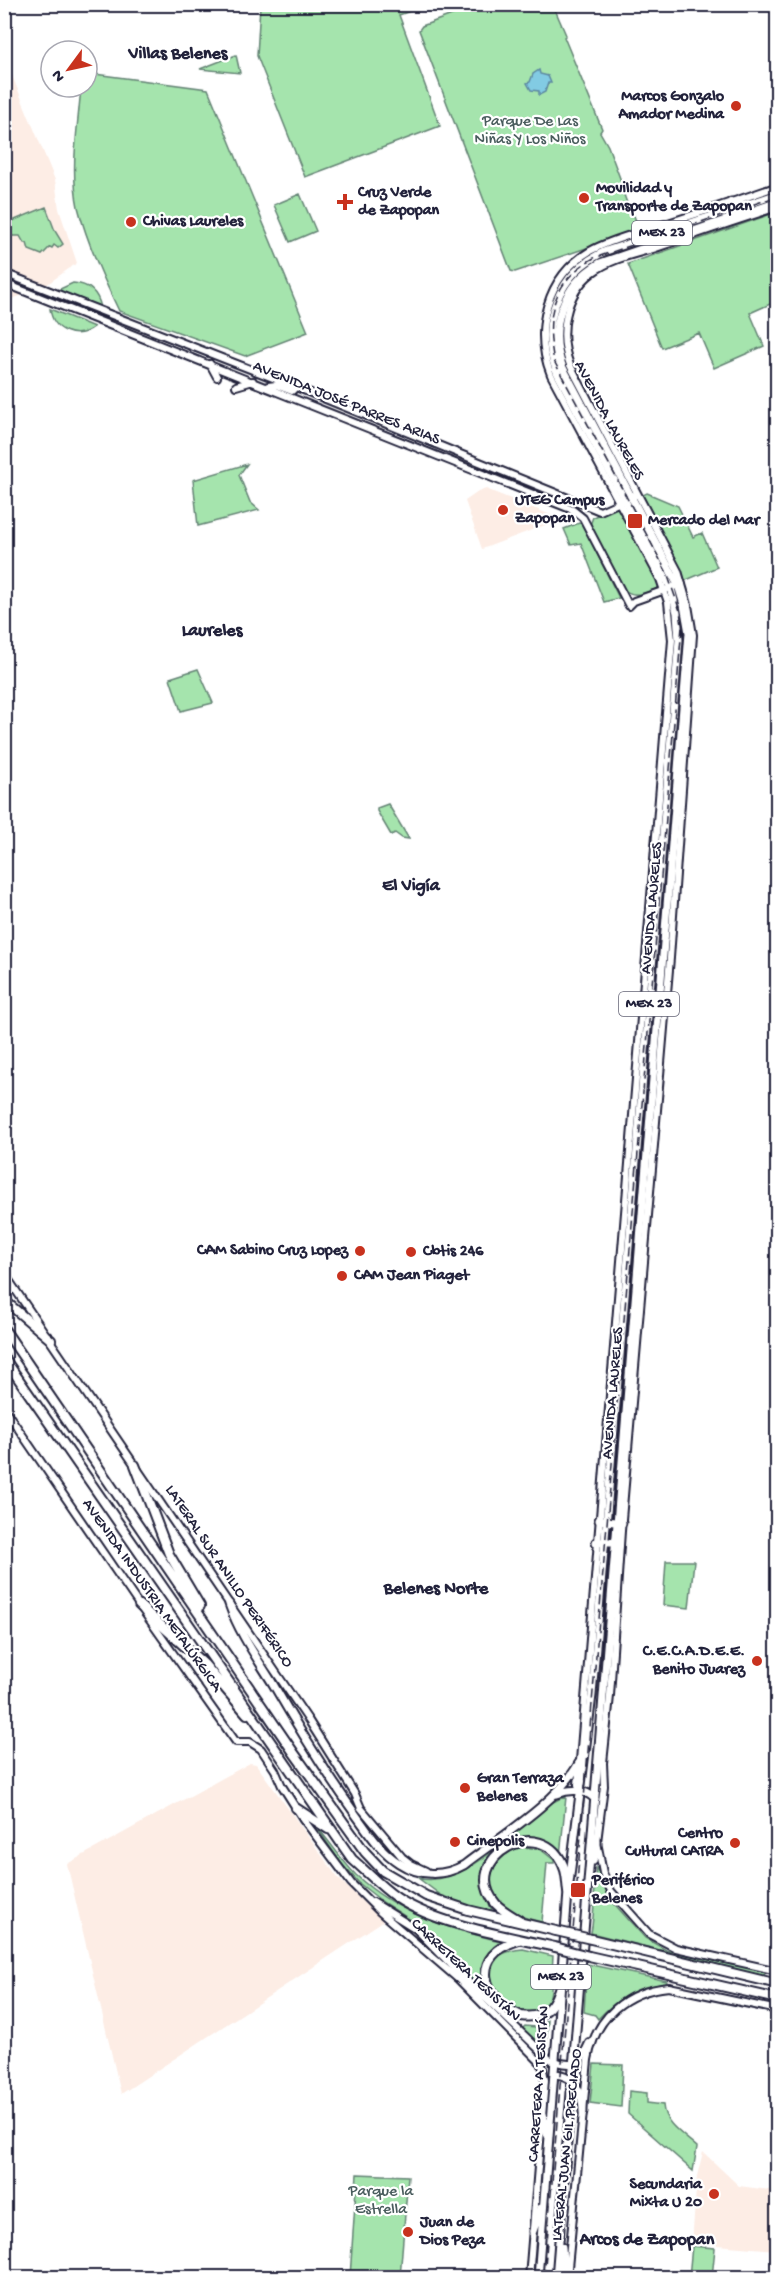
<svg xmlns="http://www.w3.org/2000/svg" width="782" height="2282" font-family="'Gochi Hand',sans-serif">
	<style>
		.built { fill: #fdede5 }
		.green { fill: #a5e4ad; stroke: #648374; stroke-width: 1.5 }
		.water { fill: #82cbe3; stroke: #5c87a0; stroke-width: 1.5 }
		.lines { fill: none; stroke-linecap: round; stroke-linejoin: round }
		.secondary-casing { stroke: #22223b; stroke-width: 10 }
		.primary-casing { stroke: #22223b; stroke-width: 11 }
		.motorway-casing { stroke: #22223b; stroke-width: 12 }
		.secondary { stroke: #fff; stroke-width: 6 }
		.primary { stroke: #fff; stroke-width: 7 }
		.motorway { stroke: #fff; stroke-width: 8 }
		.rail { stroke: #22223b; stroke-width: 1.5; stroke-dasharray: 9 4.5; stroke-linecap: butt }
		.motorway-bridge-casing { stroke: #22223b; stroke-width: 12; stroke-linecap: butt }
		.motorway-bridge { stroke: #fff; stroke-width: 8 }
		.poi-dot { fill: #c8321e; stroke: #fff; stroke-width: 2 }
		.labels { text-anchor: middle; dominant-baseline: central; stroke-width: 4.5; stroke-linejoin: round; paint-order: stroke }
		.shield { fill: #fff; stroke: #646476; stroke-width: 1.5 }
		.shield-label { font-size: 15px; font-weight: bold; fill: #22223b }
		.poi-label { font-size: 16px; font-weight: bold; fill: #22223b; stroke: #fff; text-anchor: start }
		.park-label { font-size: 16px; fill: #495c5d; stroke: #fff }
		.street-label { font-size: 16px; fill: #22223b; stroke: #fff }
		.neighbourhood-label { font-size: 18px; font-weight: bold; fill: #22223b; stroke: #fff }
	</style>
	<rect width="100%" height="100%" fill="#fff"/>
	<filter id="ink" filterUnits="userSpaceOnUse"><feTurbulence type="fractalNoise" baseFrequency=".0167" numOctaves="2"/><feDisplacementMap in="SourceGraphic" scale="12" xChannelSelector="R" yChannelSelector="G"/><feConvolveMatrix kernelMatrix="1 2 1 2 8 2 1 2 1" color-interpolation-filters="sRGB"/></filter>
	<g filter="url(#ink)">
		<path class="built" d="M 4,56 L 55,180 L 59,209 L 77,263 L 39,290 L 5,301 Z
			M 486,489 L 561,519 L 482,549 L 465,501 L 478,492 Z
			M 250,1763 L 256,1764 L 338,1878 L 383,1921 L 121,2094 L 67,1864 Z
			M 703,2152 L 739,2186 L 777,2191 L 777,2250 L 692,2243 L 697,2176 Z"/>
		<path class="green" d="M 260,5 L 427,5 L 399,15 L 440,126 L 305,177 L 257,56 Z
			M 479,5 L 553,5 L 566,35 L 564,37 L 602,129 L 600,132 L 608,146 L 624,189 L 623,192 L 628,206 L 630,205 L 639,229 L 637,231 L 515,272 L 511,271 L 419,30 L 422,26 Z
			M 236,55 L 240,73 L 200,69 Z
			M 87,73 L 208,89 L 308,332 L 245,356 L 119,311 C 103,278 87,243 78,207 C 70,169 78,126 81,87 L 87,87 Z
			M 300,194 L 316,231 L 290,242 L 274,205 Z
			M 46,207 L 55,231 L 63,244 L 58,248 L 54,245 L 52,248 L 50,247 L 42,255 L 29,250 L 27,243 L 24,243 L 20,236 L 11,236 L 9,230 L 5,231 L 5,224 Z
			M 777,212 L 777,301 L 750,313 L 764,346 L 714,368 L 699,333 L 662,348 L 628,264 Z
			M 73,283 C 89,284 98,292 101,308 L 58,290 Z
			M 50,309 L 94,327 C 76,341 53,331 50,309 Z
			M 247,464 L 239,475 L 250,502 L 259,510 L 198,526 L 193,480 Z
			M 647,493 L 678,506 L 693,537 L 702,533 L 717,567 L 684,581 L 641,496 Z
			M 615,507 L 619,508 L 661,587 C 647,592 634,600 622,588 L 590,525 L 593,517 Z
			M 579,523 L 582,524 L 619,598 L 604,602 L 581,543 L 571,545 L 564,529 Z
			M 198,669 L 213,703 L 181,711 L 170,678 Z
			M 388,804 L 409,839 L 402,838 L 395,833 L 391,835 L 377,811 L 377,808 Z
			M 666,1561 L 694,1561 L 689,1608 L 663,1605 Z
			M 566,1797 L 560,1856 C 553,1851 545,1842 537,1839 C 528,1836 518,1838 509,1842 C 478,1855 477,1888 494,1913 L 455,1904 L 446,1899 L 418,1878 C 459,1889 504,1840 534,1816 C 544,1809 554,1799 566,1797 Z
			M 315,1825 C 330,1841 341,1860 356,1875 C 397,1914 447,1928 500,1941 L 500,1945 C 482,1957 477,1976 488,1995 L 462,1971 L 428,1931 L 384,1903 L 360,1884 L 341,1863 Z
			M 523,1847 L 540,1849 L 554,1860 L 554,1863 L 547,1863 L 542,1922 C 528,1919 514,1915 502,1906 C 476,1886 496,1852 523,1847 Z
			M 596,1867 L 610,1899 L 645,1938 L 666,1950 L 765,1972 L 764,1976 L 591,1933 C 595,1911 594,1890 596,1867 Z
			M 523,1949 L 553,1956 C 552,1967 553,1993 548,2002 C 525,2044 445,1956 523,1949 Z
			M 587,1964 L 667,1981 L 666,1984 C 638,1984 617,1999 598,2019 L 595,2015 L 584,2012 Z
			M 548,2020 L 546,2052 L 522,2029 L 525,2026 L 536,2027 Z
			M 594,2064 L 623,2065 L 621,2107 L 590,2103 Z
			M 629,2091 L 647,2093 L 647,2103 L 663,2105 C 664,2124 684,2135 697,2147 L 693,2171 L 628,2114 Z
			M 357,2174 L 408,2176 L 400,2277 L 350,2277 Z
			M 692,2246 L 715,2248 L 712,2277 L 689,2277 Z"/>
		<path class="water" d="M 539,70 L 540,74 L 548,76 L 551,83 L 548,83 L 545,92 L 539,95 L 539,91 L 531,90 L 527,83 L 530,82 L 533,74 Z"/>
		<g class="lines">
			<g class="secondary-casing">
				<path id="secondary" d="M 778,207 C 737,220 696,234 656,248 C 635,254 610,259 592,273 C 565,294 558,334 570,365 L 678,571 L 688,605 L 693,635 L 670,958 L 621,1531 L 610,1696 L 603,1763 L 604,1786 L 597,1842 L 603,1873 L 611,1891 L 649,1934 L 676,1948 L 778,1971
					M 4,273 L 296,387 L 600,511 L 636,495
					M 4,283 L 573,510 L 583,518 L 629,606 L 634,601 L 682,584
					M 210,364 L 217,377
					M 236,386 L 253,381
					M 268,386 L 276,385 L 292,391 L 296,387
					M 4,1273 L 309,1721 L 355,1794 L 361,1808 L 402,1857 L 411,1864 L 426,1871
					M 4,1408 L 139,1605 L 236,1742 L 250,1742 L 261,1749 L 275,1770 L 282,1786 L 303,1819 L 351,1883 L 380,1912 L 458,1979 L 542,2064 L 545,2080 L 529,2278
					M 580,1790 L 578,1785 L 672,640 L 668,602 L 660,579 L 551,375 C 533,330 546,277 590,251 C 613,238 643,232 668,223 C 705,211 741,199 778,186
					M 373,1902 L 416,1929 L 457,1971 L 549,2059 C 559,2063 569,2066 580,2062 L 589,2043
					M 567,2278 L 588,2060 C 595,2017 626,1991 669,1987 L 778,2010"/>
			</g>
			<g class="primary-casing">
				<path id="primary" d="M 731,202 L 743,205
					M 599,1520 L 622,1523
					M 596,1542 L 615,1542
					M 229,1604 C 239,1633 257,1658 273,1684 C 299,1729 326,1773 356,1815 C 369,1833 380,1851 399,1863 C 419,1876 443,1877 464,1865 C 499,1838 559,1801 579,1763
					M 557,1794 C 569,1789 585,1788 595,1799
					M 593,1861 L 597,1842
					M 555,2074 C 575,2075 583,2094 583,2112
					M 542,2115 L 548,2136
					M 533,2231 L 541,2208
					M 562,2247 L 564,2278
					M 538,2278 L 568,1892 L 592,1695 L 679,640 L 677,613 L 671,588 L 557,372 C 538,324 558,272 606,251 L 778,194
					M 556,2278 L 689,633 L 684,605 L 678,585 L 563,368 C 547,328 563,284 600,263 L 778,202"/>
			</g>
			<g class="motorway-casing">
				<path id="motorway" d="M 4,1300 L 51,1340
					M 4,1329 L 294,1753 L 365,1852 L 383,1871 L 426,1896 L 468,1910 L 556,1931
					M 4,1358 L 352,1859 C 367,1872 381,1887 397,1898 C 438,1925 507,1936 555,1947
					M 135,1465 L 169,1554 L 200,1606
					M 139,1605 L 205,1665 L 247,1714
					M 296,1808 L 328,1829
					M 519,1920 C 511,1915 503,1911 496,1904 C 457,1859 544,1808 565,1870 C 567,1877 567,1885 568,1892
					M 591,1939 L 778,1984
					M 519,1940 C 469,1955 481,1998 521,2016 C 546,2020 556,2003 561,1982
					M 589,1956 L 778,1999"/>
			</g>
			<use href="#secondary" class="secondary"/>
			<use href="#primary" class="primary"/>
			<use href="#motorway" class="motorway"/>
			<path class="rail" d="M 544,2278 L 682,626 L 680,611 L 667,573 L 554,361 C 545,317 552,281 594,258 L 778,196"/>
			<g class="motorway-bridge-casing">
				<path id="motorway-bridge" d="M 556,1931 L 591,1939
					M 555,1947 L 589,1956"/>
			</g>
			<use href="#motorway-bridge" class="motorway-bridge"/>
		</g>
	</g>
	<g class="poi-dot">
		<circle cx="736" cy="106" r="6"/>
		<circle cx="584" cy="198" r="6"/>
		<path d="M342 193h6v6h6v6h-6v6h-6v-6h-6v-6h6z"/>
		<circle cx="131" cy="222" r="6"/>
		<circle cx="503" cy="510" r="6"/>
		<rect x="627" y="513" width="16" height="16" rx="3"/>
		<circle cx="360" cy="1251" r="6"/>
		<circle cx="411" cy="1252" r="6"/>
		<circle cx="342" cy="1276" r="6"/>
		<circle cx="757" cy="1661" r="6"/>
		<circle cx="465" cy="1788" r="6"/>
		<circle cx="455" cy="1842" r="6"/>
		<circle cx="735" cy="1843" r="6"/>
		<rect x="570" y="1882" width="16" height="16" rx="3"/>
		<circle cx="714" cy="2194" r="6"/>
		<circle cx="408" cy="2232" r="6"/>
	</g>
	<g class="labels">
		<g class="shield">
			<rect x="632" y="221" width="60" height="24" rx="4.5"/>
			<rect x="619" y="992" width="60" height="24" rx="4.5"/>
			<rect x="531" y="1965" width="60" height="24" rx="4.5"/>
		</g>
		<g class="shield-label">
			<text x="662" y="233">MEX 23</text>
			<text x="649" y="1004">MEX 23</text>
			<text x="561" y="1977">MEX 23</text>
		</g>
		<g class="poi-label">
			<text x="724" y="97" text-anchor="end">Marcos Gonzalo<tspan x="724" dy="18">Amador Medina</tspan></text>
			<text x="596" y="189">Movilidad y<tspan x="596" dy="18">Transporte de Zapopan</tspan></text>
			<text x="358" y="193">Cruz Verde<tspan x="358" dy="18">de Zapopan</tspan></text>
			<text x="143" y="222">Chivas Laureles</text>
			<text x="515" y="501">UTEG Campus<tspan x="515" dy="18">Zapopan</tspan></text>
			<text x="648" y="521">Mercado del Mar</text>
			<text x="348" y="1251" text-anchor="end">CAM Sabino Cruz Lopez</text>
			<text x="423" y="1252">Cbtis 246</text>
			<text x="354" y="1276">CAM Jean Piaget</text>
			<text x="745" y="1652" text-anchor="end">C.E.C.A.D.E.E.<tspan x="745" dy="18">Benito Juarez</tspan></text>
			<text x="477" y="1779">Gran Terraza<tspan x="477" dy="18">Belenes</tspan></text>
			<text x="723" y="1834" text-anchor="end">Centro<tspan x="723" dy="18">Cultural CATRA</tspan></text>
			<text x="467" y="1842">Cinepolis</text>
			<text x="592" y="1881">Periférico<tspan x="592" dy="18">Belenes</tspan></text>
			<text x="702" y="2185" text-anchor="end">Secundaria<tspan x="702" dy="18">Mixta U 20</tspan></text>
			<text x="420" y="2223">Juan de<tspan x="420" dy="18">Dios Peza</tspan></text>
		</g>
		<g class="park-label">
			<text x="530" y="122">Parque De Las<tspan x="530" dy="18">Niñas Y Los Niños</tspan></text>
			<text x="381" y="2192">Parque la<tspan x="381" dy="18">Estrella</tspan></text>
		</g>
		<g class="street-label">
			<text transform="translate(346 404) rotate(22)">AVENIDA JOSÉ PARRES ARIAS</text>
			<text transform="translate(608 421) rotate(62)">AVENIDA LAURELES</text>
			<text transform="translate(653 908) rotate(-85)">AVENIDA LAURELES</text>
			<text transform="translate(614 1393) rotate(-85)">AVENIDA LAURELES</text>
			<text transform="translate(228 1577) rotate(56)">LATERAL SUR ANILLO PERIFÉRICO</text>
			<text transform="translate(151 1596) rotate(55)">AVENIDA INDUSTRIA METALÚRGICA</text>
			<text transform="translate(465 1971) rotate(43)">CARRETERA TESISTÁN</text>
			<text transform="translate(540 2084) rotate(-86)">CARRETERA A TESISTÁN</text>
			<text transform="translate(568 2145) rotate(-84)">LATERAL JUAN GIL PRECIADO</text>
		</g>
		<g class="neighbourhood-label">
			<text x="178" y="54">Villas Belenes</text>
			<text x="212" y="631">Laureles</text>
			<text x="411" y="886">El Vigía</text>
			<text x="436" y="1589">Belenes Norte</text>
			<text x="647" y="2240">Arcos de Zapopan</text>
		</g>
	</g>
	<rect width="782" height="2282" fill="none" stroke="#fff" stroke-width="24"/>
	<rect x="12" y="12" width="758" height="2258" fill="none" stroke="#22223b" stroke-width="2" filter="url(#ink)"/>
	<g transform="translate(69 69) rotate(237)"><circle r="28" fill="#ffffff" stroke="#a7a7b1" stroke-width="1.5"/>
	<path d="M0-4.5L10 22L0 15L-10 22Z" fill="#c8321e"/>
	<text y="-9" font-size="16" font-weight="bold" text-anchor="middle" fill="#22223b">N</text>
	</g>
</svg>
